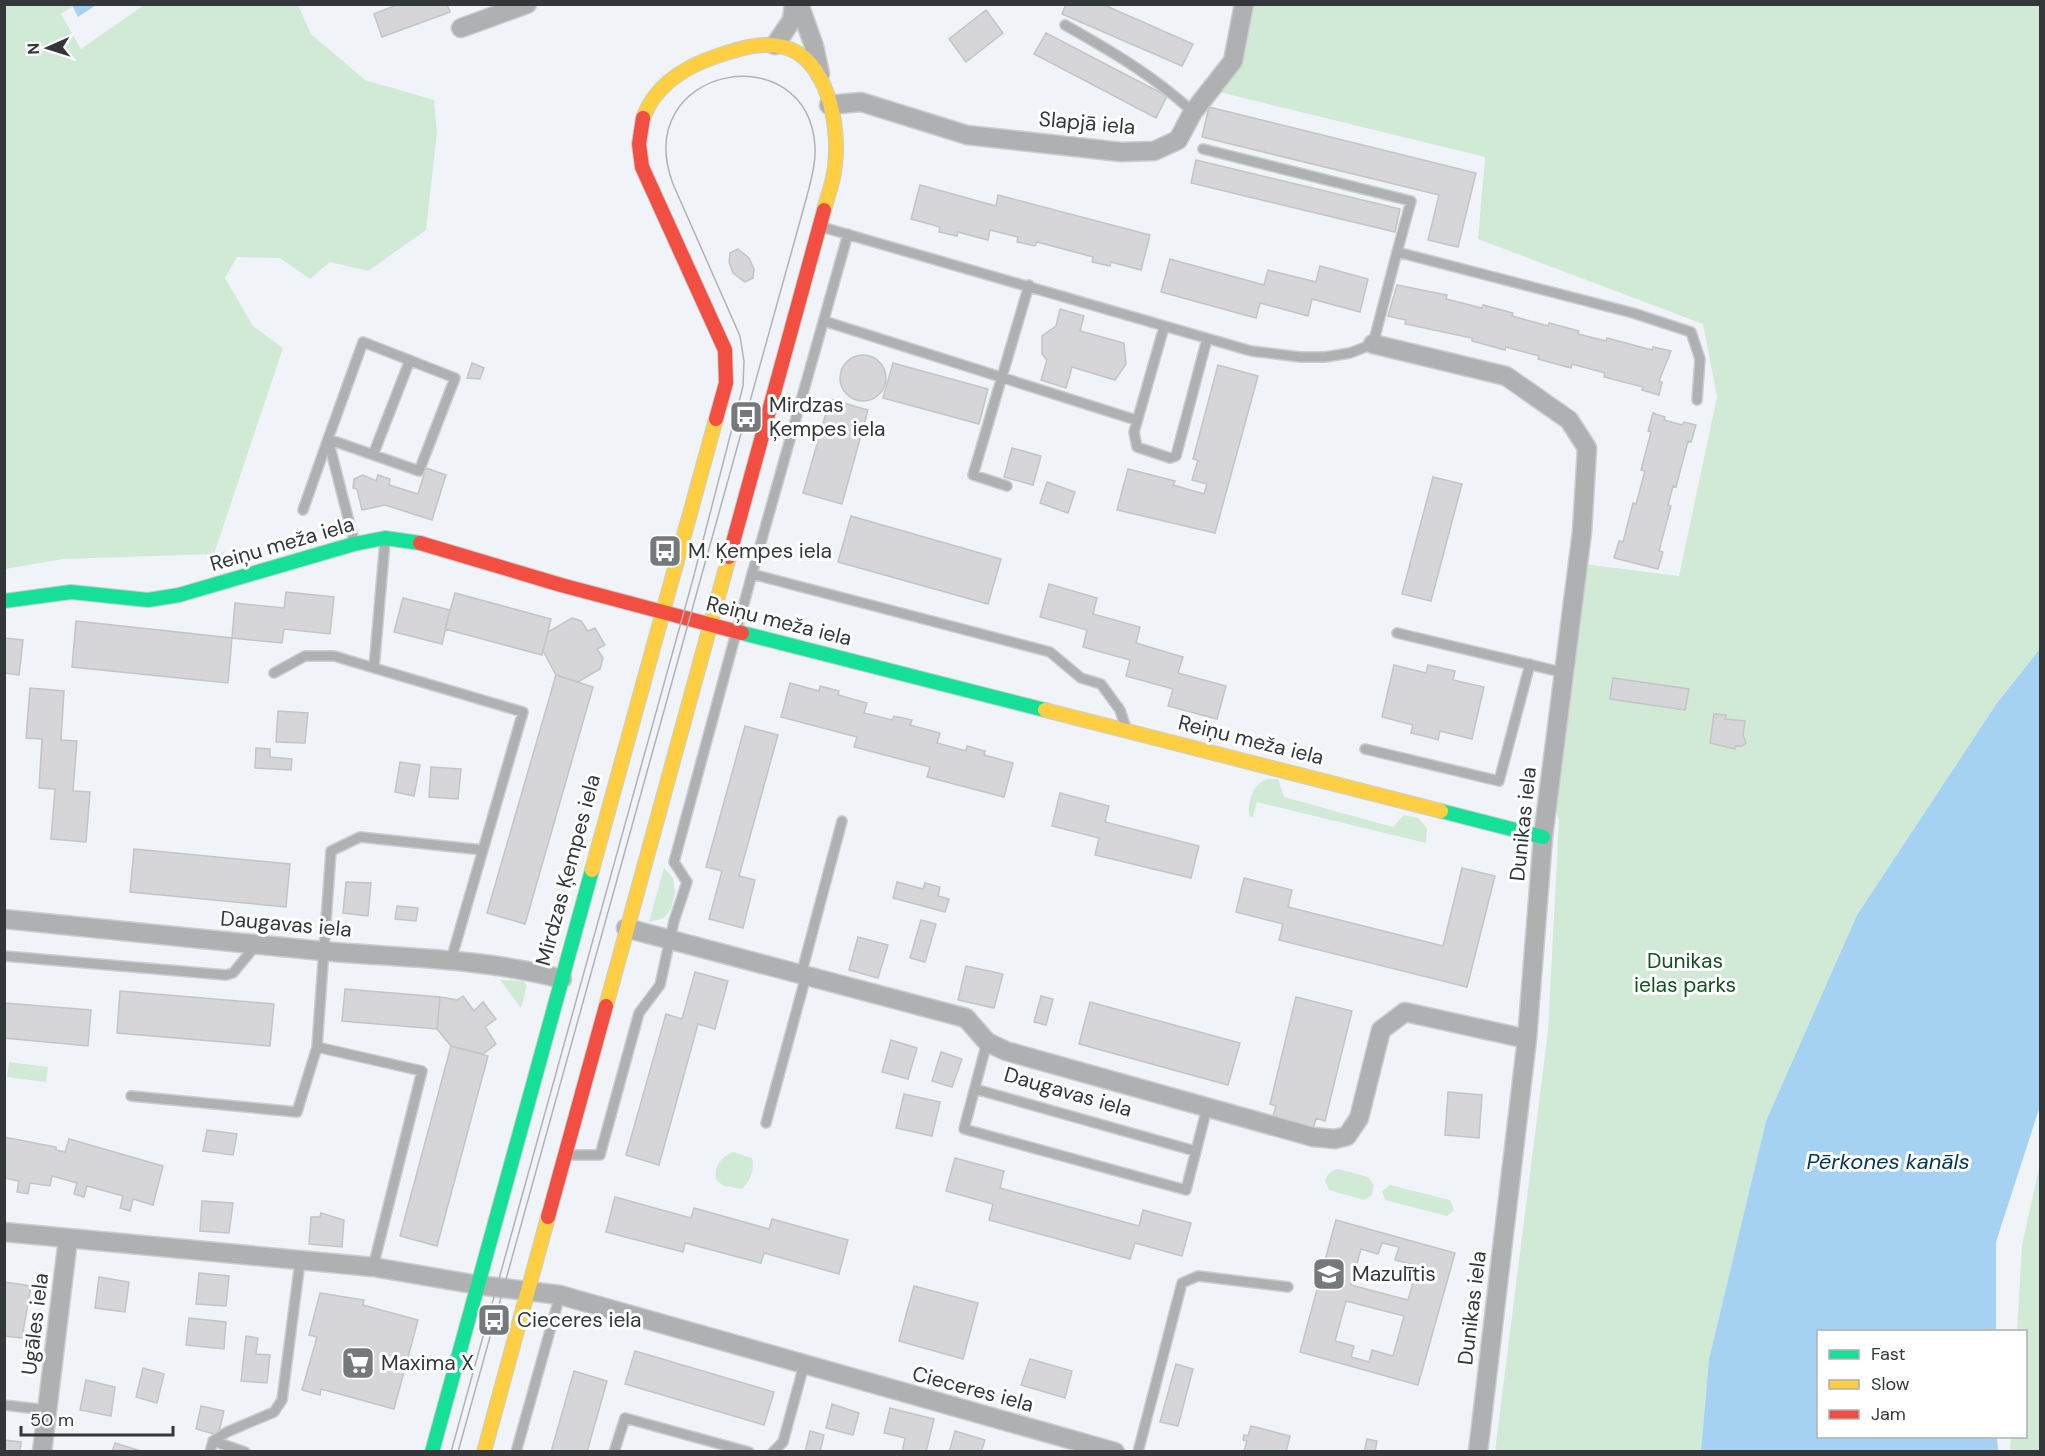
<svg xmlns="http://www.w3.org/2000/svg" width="2045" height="1456" font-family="'DM Sans',sans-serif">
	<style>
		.green { fill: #d0ead6 }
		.water { fill: #a5d2f2 }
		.building { fill: #d6d5d8; stroke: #c3c4c6; stroke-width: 1.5; fill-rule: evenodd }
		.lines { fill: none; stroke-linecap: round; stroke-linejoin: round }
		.lane-casing { stroke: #cbced1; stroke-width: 12 }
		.street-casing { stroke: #cbced1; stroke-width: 21 }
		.fast-casing { stroke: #cbced1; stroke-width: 16 }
		.slow-casing { stroke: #cbced1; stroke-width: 16 }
		.jam-casing { stroke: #cbced1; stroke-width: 16 }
		.lane { stroke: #aeb0b1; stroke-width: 9 }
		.street { stroke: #aeb0b1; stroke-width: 18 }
		.fast { stroke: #16e098; stroke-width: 14 }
		.slow { stroke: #ffcf43; stroke-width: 14 }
		.jam { stroke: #f24e42; stroke-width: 14 }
		.tram { stroke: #b0b3b4; stroke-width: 1.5 }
		.labels { text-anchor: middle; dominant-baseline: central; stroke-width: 6; stroke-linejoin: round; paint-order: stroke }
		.street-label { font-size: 21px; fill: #34373a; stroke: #fff }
		.poi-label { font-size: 21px; fill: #34373a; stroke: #fff; text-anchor: start }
		.park-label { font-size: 21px; fill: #125023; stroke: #fff }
		.water-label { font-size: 22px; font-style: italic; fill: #003552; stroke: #fff }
	</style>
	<rect width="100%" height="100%" fill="#f0f4f8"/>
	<path class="green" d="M 5,5 L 75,5 L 61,14 L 81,49 L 144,5 L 298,5 L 311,34 L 365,80 L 434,100 L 437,133 L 426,230 L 368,271 L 330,262 L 310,279 L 280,258 L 237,257 L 225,278 L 253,326 L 283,348 L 214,554 L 63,559 L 5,569 Z
		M 1244,5 L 2040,5 L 2040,649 L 1997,703 L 1857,915 L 1766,1121 L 1709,1359 L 1701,1451 L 1495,1451 L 1548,1031 L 1559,820 L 1554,805 L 1584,564 L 1679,576 L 1717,397 L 1703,324 L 1478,239 L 1485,157 L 1211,90 L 1233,61 Z
		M 1267,779 L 1278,779 L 1284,797 L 1393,827 L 1404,815 L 1418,818 L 1427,828 L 1426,843 L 1257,802 L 1253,817 L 1249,816 C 1248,801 1252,785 1267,779 Z
		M 664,868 L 673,878 L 675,893 L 671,909 L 664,918 L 649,922 Z
		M 500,980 L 524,981 L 527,986 L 521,1008 Z
		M 9,1062 L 48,1067 L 46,1082 L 7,1077 Z
		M 733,1152 L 752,1158 C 755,1169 750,1182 742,1189 L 724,1186 L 716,1180 C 714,1166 720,1158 733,1152 Z
		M 2040,1164 L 2040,1451 L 2010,1451 L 2011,1437 L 2026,1436 L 2026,1332 L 2017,1331 L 2022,1245 Z
		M 1338,1169 L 1368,1177 L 1374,1185 L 1372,1195 L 1364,1200 L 1329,1190 L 1325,1181 C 1328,1173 1330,1171 1338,1169 Z
		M 1390,1185 L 1450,1200 L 1454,1210 L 1447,1216 L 1385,1200 L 1382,1191 Z"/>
	<path class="water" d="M 72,5 L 96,5 L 78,17 Z
		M 2040,649 L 2040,1106 L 1996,1242 L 1996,1331 L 1818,1332 L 1818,1436 L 1997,1437 L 1998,1451 L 1701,1451 L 1709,1359 L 1766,1121 L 1857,915 L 1997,703 Z"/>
	<path class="building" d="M 399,4 L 447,4 L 450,12 L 382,37 L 374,14 Z
		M 1066,4 L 1102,4 L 1193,44 L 1182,66 L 1062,14 Z
		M 986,10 L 1003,33 L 966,62 L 949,39 Z
		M 1046,33 L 1167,96 L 1156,118 L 1034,54 Z
		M 1209,107 L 1476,173 L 1458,247 L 1428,240 L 1439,195 L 1202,137 Z
		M 1196,160 L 1400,209 L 1395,232 L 1191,183 Z
		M 920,185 L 996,206 L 998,195 L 1150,235 L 1141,270 L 1111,262 L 1110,266 L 1092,262 L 1093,257 L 1037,242 L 1035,246 L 1017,242 L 1018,237 L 990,230 L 988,240 L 958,232 L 957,236 L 939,232 L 940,227 L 911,219 Z
		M 738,249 L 749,258 L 754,269 L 753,278 L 745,282 L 733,273 L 729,262 L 730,253 Z
		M 1170,259 L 1264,285 L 1268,270 L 1316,282 L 1320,266 L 1368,279 L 1360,312 L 1312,299 L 1308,316 L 1260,303 L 1256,318 L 1161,292 Z
		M 1397,285 L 1447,295 L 1446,299 L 1482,308 L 1483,305 L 1513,313 L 1512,316 L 1548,326 L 1549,323 L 1579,331 L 1578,334 L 1606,341 L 1607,338 L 1652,350 L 1653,347 L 1671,351 L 1659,381 L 1662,382 L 1659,395 L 1642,390 L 1643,387 L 1604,377 L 1605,373 L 1572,364 L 1571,368 L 1538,359 L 1539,356 L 1506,347 L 1505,350 L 1472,341 L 1472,338 L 1405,324 L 1406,320 L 1388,316 Z
		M 1060,309 L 1084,316 L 1080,331 L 1124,343 L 1126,364 L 1115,380 L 1072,367 L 1066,388 L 1041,380 L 1047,360 L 1042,354 L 1042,336 L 1056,326 Z
		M840 378a23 23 0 1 1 46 0a23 23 0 1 1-46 0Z
		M 472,363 L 484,368 L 480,379 L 467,378 Z
		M 893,363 L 988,389 L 979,424 L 883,398 Z
		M 1218,365 L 1258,376 L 1215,533 L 1117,510 L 1128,469 L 1175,481 L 1173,485 L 1204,494 L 1207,484 L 1192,480 L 1198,460 L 1193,459 Z
		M 830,399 L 868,410 L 842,504 L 803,493 Z
		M 1653,413 L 1665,417 L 1664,420 L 1682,425 L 1684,422 L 1696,425 L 1691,442 L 1688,441 L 1676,487 L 1673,486 L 1668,505 L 1671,506 L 1659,551 L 1663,552 L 1658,569 L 1614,558 L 1619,541 L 1623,542 L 1633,503 L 1636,504 L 1645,471 L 1641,470 L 1651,432 L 1648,431 Z
		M 1012,448 L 1041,456 L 1033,485 L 1004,477 Z
		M 426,468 L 446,475 L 432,520 L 385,505 L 362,510 L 357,489 L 353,488 L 354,479 L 363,475 L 376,481 L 378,475 L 390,479 L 389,485 L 418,494 Z
		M 1433,477 L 1462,484 L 1431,601 L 1402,594 Z
		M 1047,482 L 1075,492 L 1068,513 L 1040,503 Z
		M 851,516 L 1001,559 L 988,604 L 838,562 Z
		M 1049,584 L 1097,598 L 1093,614 L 1140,627 L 1136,643 L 1183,657 L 1178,673 L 1226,686 L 1217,719 L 1168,706 L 1173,689 L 1126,676 L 1130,660 L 1083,647 L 1087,630 L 1040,617 Z
		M 286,592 L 334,597 L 330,634 L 284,629 L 282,643 L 232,638 L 235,603 L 284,608 Z
		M 455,593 L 551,619 L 542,655 L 445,629 Z
		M 403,598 L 450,610 L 442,644 L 394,632 Z
		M 572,618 L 581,621 L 588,631 L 595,628 L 605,645 L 597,649 L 603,658 L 600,669 L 578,682 L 556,675 L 543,651 L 548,632 Z
		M 76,621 L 232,638 L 228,683 L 72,667 Z
		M 4,638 L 23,640 L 19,675 L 4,673 Z
		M 1394,665 L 1426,673 L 1428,665 L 1455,671 L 1453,680 L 1484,687 L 1472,739 L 1440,731 L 1438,740 L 1436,739 L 1411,733 L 1413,725 L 1382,717 Z
		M 556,675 L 593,687 L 525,924 L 487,913 Z
		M 1613,678 L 1689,689 L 1685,710 L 1610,699 Z
		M 790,683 L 819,691 L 820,686 L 839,691 L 838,695 L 867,703 L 864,713 L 892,720 L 894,716 L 912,720 L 910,725 L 940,733 L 937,743 L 966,751 L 967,746 L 985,751 L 984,755 L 1013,763 L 1004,797 L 927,777 L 930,767 L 854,747 L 857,737 L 781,717 Z
		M 30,688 L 64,691 L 61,740 L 77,741 L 73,791 L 90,792 L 86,842 L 51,839 L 55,789 L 39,788 L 42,739 L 26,738 Z
		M 278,711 L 308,713 L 305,743 L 276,742 Z
		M 1714,714 L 1726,715 L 1725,719 L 1745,721 L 1743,735 L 1746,743 L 1742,746 L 1736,746 L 1735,749 L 1710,743 Z
		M 745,726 L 778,735 L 739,876 L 755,880 L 743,928 L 709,919 L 722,871 L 706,867 Z
		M 256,748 L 270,749 L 270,757 L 292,759 L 291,770 L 255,768 Z
		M 400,762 L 420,765 L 414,796 L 395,792 Z
		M 431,767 L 461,769 L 458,799 L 429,797 Z
		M 1060,793 L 1109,806 L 1105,822 L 1199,846 L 1191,878 L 1095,855 L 1099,838 L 1052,826 Z
		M 134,849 L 290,864 L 286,907 L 130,892 Z
		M 1462,868 L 1495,876 L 1467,987 L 1279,940 L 1283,924 L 1236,912 L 1244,878 L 1292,890 L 1288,907 L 1443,946 Z
		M 346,882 L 371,883 L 368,916 L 343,913 Z
		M 897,882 L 923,889 L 925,883 L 940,887 L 938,896 L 949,899 L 945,912 L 893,898 Z
		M 397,906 L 418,908 L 416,921 L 395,919 Z
		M 921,920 L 936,924 L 925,962 L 910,958 Z
		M 858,937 L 888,945 L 878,978 L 849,970 Z
		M 966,966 L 1003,974 L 994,1008 L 958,1000 Z
		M 695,972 L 728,981 L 715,1029 L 698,1024 L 659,1165 L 626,1155 L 666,1014 L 682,1019 Z
		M 345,989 L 440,997 L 437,1029 L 342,1021 Z
		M 120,991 L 274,1004 L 270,1046 L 117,1033 Z
		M 463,996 L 474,1011 L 483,1002 L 496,1019 L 485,1027 L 496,1044 L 483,1054 L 451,1046 L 437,1029 L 440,997 L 457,1000 Z
		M 1041,996 L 1053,999 L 1046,1025 L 1034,1022 Z
		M 1296,997 L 1352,1011 L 1325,1121 L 1316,1118 L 1312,1133 L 1271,1123 L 1276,1106 L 1270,1104 Z
		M 1090,1002 L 1240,1043 L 1228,1085 L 1079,1044 Z
		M 4,1003 L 91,1010 L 88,1046 L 4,1038 Z
		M 891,1040 L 917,1048 L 908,1079 L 882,1072 Z
		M 451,1046 L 488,1056 L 437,1246 L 400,1236 Z
		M 941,1052 L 962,1059 L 952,1087 L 932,1081 Z
		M 1448,1092 L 1482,1095 L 1479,1138 L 1445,1135 Z
		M 904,1094 L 940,1102 L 932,1136 L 896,1128 Z
		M 207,1130 L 237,1134 L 233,1155 L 203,1151 Z
		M 4,1137 L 56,1147 L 56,1150 L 65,1152 L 69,1139 L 163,1166 L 153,1205 L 133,1199 L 130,1211 L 120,1208 L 123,1196 L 87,1186 L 84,1197 L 74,1194 L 77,1183 L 52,1176 L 50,1186 L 30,1183 L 28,1194 L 17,1192 L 19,1181 L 4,1178 Z
		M 955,1158 L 1004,1171 L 1000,1188 L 1139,1226 L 1143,1210 L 1191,1223 L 1182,1256 L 1135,1243 L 1130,1259 L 989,1220 L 993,1204 L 946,1191 Z
		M 615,1197 L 691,1218 L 694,1208 L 769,1229 L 772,1219 L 848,1240 L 839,1274 L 764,1253 L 761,1263 L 685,1243 L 683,1252 L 606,1232 Z
		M 202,1201 L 233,1203 L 229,1233 L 200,1231 Z
		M 321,1213 L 344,1220 L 342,1247 L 309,1244 L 311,1217 L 320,1217 Z
		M 1336,1220 L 1455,1253 L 1418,1385 L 1300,1352 ZM 1382,1243 L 1399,1247 L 1395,1260 L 1418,1266 L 1408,1300 L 1351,1285 L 1361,1249 L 1378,1254 ZM 1346,1301 L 1404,1316 L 1393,1356 L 1372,1350 L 1369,1362 L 1351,1357 L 1354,1346 L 1335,1341 Z
		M 199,1273 L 229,1276 L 226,1306 L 196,1304 Z
		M 99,1277 L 129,1282 L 125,1312 L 95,1308 Z
		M 4,1282 L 31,1286 L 22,1338 L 4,1336 Z
		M 914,1286 L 978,1303 L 963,1359 L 899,1341 Z
		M 320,1293 L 364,1300 L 363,1305 L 418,1320 L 394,1409 L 321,1389 L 320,1395 L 302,1390 L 317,1337 L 309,1335 Z
		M 189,1318 L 226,1322 L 224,1349 L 186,1345 Z
		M 246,1336 L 258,1338 L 256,1354 L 270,1355 L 267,1383 L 241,1381 Z
		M 635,1351 L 774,1392 L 764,1425 L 625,1384 Z
		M 1030,1359 L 1072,1371 L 1065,1398 L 1021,1385 Z
		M 1176,1364 L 1193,1369 L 1178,1426 L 1160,1422 Z
		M 143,1368 L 164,1374 L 157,1403 L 136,1397 Z
		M 574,1371 L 607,1381 L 587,1452 L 551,1452 Z
		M 86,1380 L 115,1387 L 111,1416 L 80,1410 Z
		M 832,1404 L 859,1413 L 853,1435 L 826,1428 Z
		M 201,1406 L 224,1411 L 218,1435 L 196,1429 Z
		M 890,1408 L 934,1419 L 926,1452 L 902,1452 L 905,1438 L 884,1433 Z
		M 1251,1426 L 1290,1436 L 1286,1452 L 1244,1451 L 1247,1441 L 1243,1440 L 1244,1435 L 1248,1436 Z
		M 810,1431 L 824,1435 L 820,1452 L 805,1452 Z
		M 955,1431 L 985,1440 L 981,1452 L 949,1452 Z
		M 1367,1439 L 1377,1441 L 1375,1452 L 1364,1452 Z
		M 4,1440 L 21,1442 L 20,1452 L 4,1452 Z
		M 115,1443 L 144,1452 L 112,1452 Z"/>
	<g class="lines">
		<g class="lane-casing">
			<path id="lane" d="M 1065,25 C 1111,51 1154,76 1193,112
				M 1203,149 L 1411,201 L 1397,252
				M 822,227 L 1251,351 L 1300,357 L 1325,357 L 1350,353 L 1373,344 L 1397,252 L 1633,313 L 1691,332 L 1700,359 L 1697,400
				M 824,321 L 1136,420
				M 1164,327 L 1134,432 L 1137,447 L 1170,458 L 1176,456 L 1207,339
				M 373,455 L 410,360
				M 1007,486 L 973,475 L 1029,285
				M 303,510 L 328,439 L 419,471 L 455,378 L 363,342 L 328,439 L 354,541
				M 385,541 L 374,668 L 523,712 L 451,960
				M 752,574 L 1050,652 L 1081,678 L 1101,684 L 1120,710 L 1126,728
				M 1397,633 L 1565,673
				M 274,673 L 305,656 L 334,656 L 374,668
				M 1365,749 L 1499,781 L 1530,664
				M 4,956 L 226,975 L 233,973 L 257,944
				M 801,975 L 842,821
				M 987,1042 L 964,1129 L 1186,1190 L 1207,1108
				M 975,1089 L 1195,1151
				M 131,1096 L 297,1112 L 317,1047
				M 766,1123 L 806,976
				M 567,1155 L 600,1155 L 639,1013 L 660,985 L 674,921 L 687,882 L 674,862 L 752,574 L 848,234
				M 373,1267 L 422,1071 L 317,1047 L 331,851 L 360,837 L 483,850
				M 4,1405 L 47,1410
				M 213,1441 L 227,1432 L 274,1412 L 282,1400 L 300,1262
				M 210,1452 L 213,1441 L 245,1452
				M 516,1452 L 560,1295
				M 614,1452 L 625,1418 L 749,1452
				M 773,1452 L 783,1442 L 804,1365
				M 1138,1452 L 1182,1283 L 1198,1276 L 1288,1287"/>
		</g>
		<g class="street-casing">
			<path id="street" d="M 799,4 L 814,46 L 820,74
				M 461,28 L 527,4
				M 775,45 L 792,20 L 794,4
				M 829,105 L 861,102 L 967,135 L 1121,152 L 1154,151 L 1178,140 L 1193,112 L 1233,61 L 1244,4
				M 1373,344 L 1506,376 L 1569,420 L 1587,448 L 1582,532 L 1543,837 L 1527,1039 L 1478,1452
				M 4,919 C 110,930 216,941 322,951 C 402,958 484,958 562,979
				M 626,928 L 966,1018 L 987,1042 L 1006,1051 L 1313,1137 L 1335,1139 L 1347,1136 L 1359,1118 L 1381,1030 L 1405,1012 L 1527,1039
				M 4,1232 L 373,1267 L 478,1285 L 560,1295 L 1115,1452
				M 42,1452 L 68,1239"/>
		</g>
		<g class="fast-casing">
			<path id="fast" d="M 4,601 L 71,592 L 148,600 L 179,595 L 354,544 L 385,538 L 420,543
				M 742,633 L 1045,710
				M 1441,811 L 1543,837
				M 432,1452 L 592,870"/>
		</g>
		<g class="slow-casing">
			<path id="slow" d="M 643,118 C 655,85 684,67 717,56 C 738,49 762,41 784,47 C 828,59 840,127 835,165 C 834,180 828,195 824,210
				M 1045,710 L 1441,811
				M 592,870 L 716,419
				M 606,1006 L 729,557
				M 484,1452 L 548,1217"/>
		</g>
		<g class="jam-casing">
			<path id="jam" d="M 643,118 L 639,144 L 642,167 L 725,350 L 726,383 L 716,419
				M 420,543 L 561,585 L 742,633
				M 729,557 L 824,210
				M 548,1217 L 606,1006"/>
		</g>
		<use href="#lane" class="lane"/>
		<use href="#street" class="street"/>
		<use href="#fast" class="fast"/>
		<use href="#slow" class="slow"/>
		<use href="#jam" class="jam"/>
		<path class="tram" d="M 451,1452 L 693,579 L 743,386 L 744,361 L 740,336 L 673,184 C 629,66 807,33 815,146 C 816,163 811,180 807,196 L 458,1452"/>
	</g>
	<defs>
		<g id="bus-square" transform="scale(1.725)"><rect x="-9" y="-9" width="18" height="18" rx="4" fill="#76797c" stroke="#fff"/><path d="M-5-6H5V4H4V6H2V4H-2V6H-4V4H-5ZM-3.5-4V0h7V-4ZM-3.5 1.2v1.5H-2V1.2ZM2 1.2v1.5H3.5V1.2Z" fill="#fff"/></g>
		<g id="school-square" transform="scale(1.725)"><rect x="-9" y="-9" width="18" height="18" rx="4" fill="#76797c" stroke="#fff"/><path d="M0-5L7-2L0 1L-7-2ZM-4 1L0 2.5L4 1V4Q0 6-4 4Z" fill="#fff"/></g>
		<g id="supermarket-square" transform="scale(1.725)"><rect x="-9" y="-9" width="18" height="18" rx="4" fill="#76797c" stroke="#fff"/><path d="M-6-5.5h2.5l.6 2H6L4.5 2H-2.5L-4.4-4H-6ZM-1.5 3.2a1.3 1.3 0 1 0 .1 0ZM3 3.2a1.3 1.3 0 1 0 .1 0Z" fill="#fff"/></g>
	</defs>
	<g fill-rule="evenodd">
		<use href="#bus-square" x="746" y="417"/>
		<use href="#bus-square" x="665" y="551"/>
		<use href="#school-square" x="1329" y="1274"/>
		<use href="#bus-square" x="494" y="1320"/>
		<use href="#supermarket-square" x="358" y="1363"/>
	</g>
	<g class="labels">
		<g class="street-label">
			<text transform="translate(1087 123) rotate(5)">Slapjā iela</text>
			<text transform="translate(282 544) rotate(-16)">Reiņu meža iela</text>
			<text transform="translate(779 621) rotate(14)">Reiņu meža iela</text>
			<text transform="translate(1251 740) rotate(14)">Reiņu meža iela</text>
			<text transform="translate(1523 824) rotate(-84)">Dunikas iela</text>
			<text transform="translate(568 870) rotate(-75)">Mirdzas Ķempes iela</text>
			<text transform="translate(286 924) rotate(5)">Daugavas iela</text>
			<text transform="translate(1068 1092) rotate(16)">Daugavas iela</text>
			<text transform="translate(1472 1308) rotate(-83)">Dunikas iela</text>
			<text transform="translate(35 1324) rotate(-83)">Ugāles iela</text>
			<text transform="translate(973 1389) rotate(15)">Cieceres iela</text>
		</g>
		<g class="poi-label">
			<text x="769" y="405">Mirdzas<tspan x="769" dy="24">Ķempes iela</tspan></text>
			<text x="688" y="551">M. Ķempes iela</text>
			<text x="1352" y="1274">Mazulītis</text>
			<text x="517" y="1320">Cieceres iela</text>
			<text x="381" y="1363">Maxima X</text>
		</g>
		<g class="park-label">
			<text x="1685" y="961">Dunikas<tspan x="1685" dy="24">ielas parks</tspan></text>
		</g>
		<g class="water-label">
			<text x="1888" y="1161">Pērkones kanāls</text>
		</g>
	</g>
	<rect width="2045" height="1456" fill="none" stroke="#34373a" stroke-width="12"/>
	<rect x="1817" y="1330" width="210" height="108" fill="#ffffff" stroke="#aeafb0" stroke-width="1.5"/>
	<rect x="1829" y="1350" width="30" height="9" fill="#16e098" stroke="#aeafb0" stroke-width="1.5"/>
	<text x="1871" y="1360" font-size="18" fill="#34373a">Fast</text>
	<rect x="1829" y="1380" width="30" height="9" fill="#ffcf43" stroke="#aeafb0" stroke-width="1.5"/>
	<text x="1871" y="1390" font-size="18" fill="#34373a">Slow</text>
	<rect x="1829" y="1410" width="30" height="9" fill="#f24e42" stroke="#aeafb0" stroke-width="1.5"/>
	<text x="1871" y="1420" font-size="18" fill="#34373a">Jam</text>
	<g transform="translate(48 48) rotate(267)" stroke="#ffffff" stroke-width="4.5" paint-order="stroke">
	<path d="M0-4.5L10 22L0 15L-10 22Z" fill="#34373a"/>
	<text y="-9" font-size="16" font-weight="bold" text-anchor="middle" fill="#34373a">N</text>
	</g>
	<path d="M21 1426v9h152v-9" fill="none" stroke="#34373a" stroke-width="3"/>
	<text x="30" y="1426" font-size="18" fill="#34373a" stroke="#ffffff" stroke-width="4.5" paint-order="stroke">50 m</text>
</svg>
